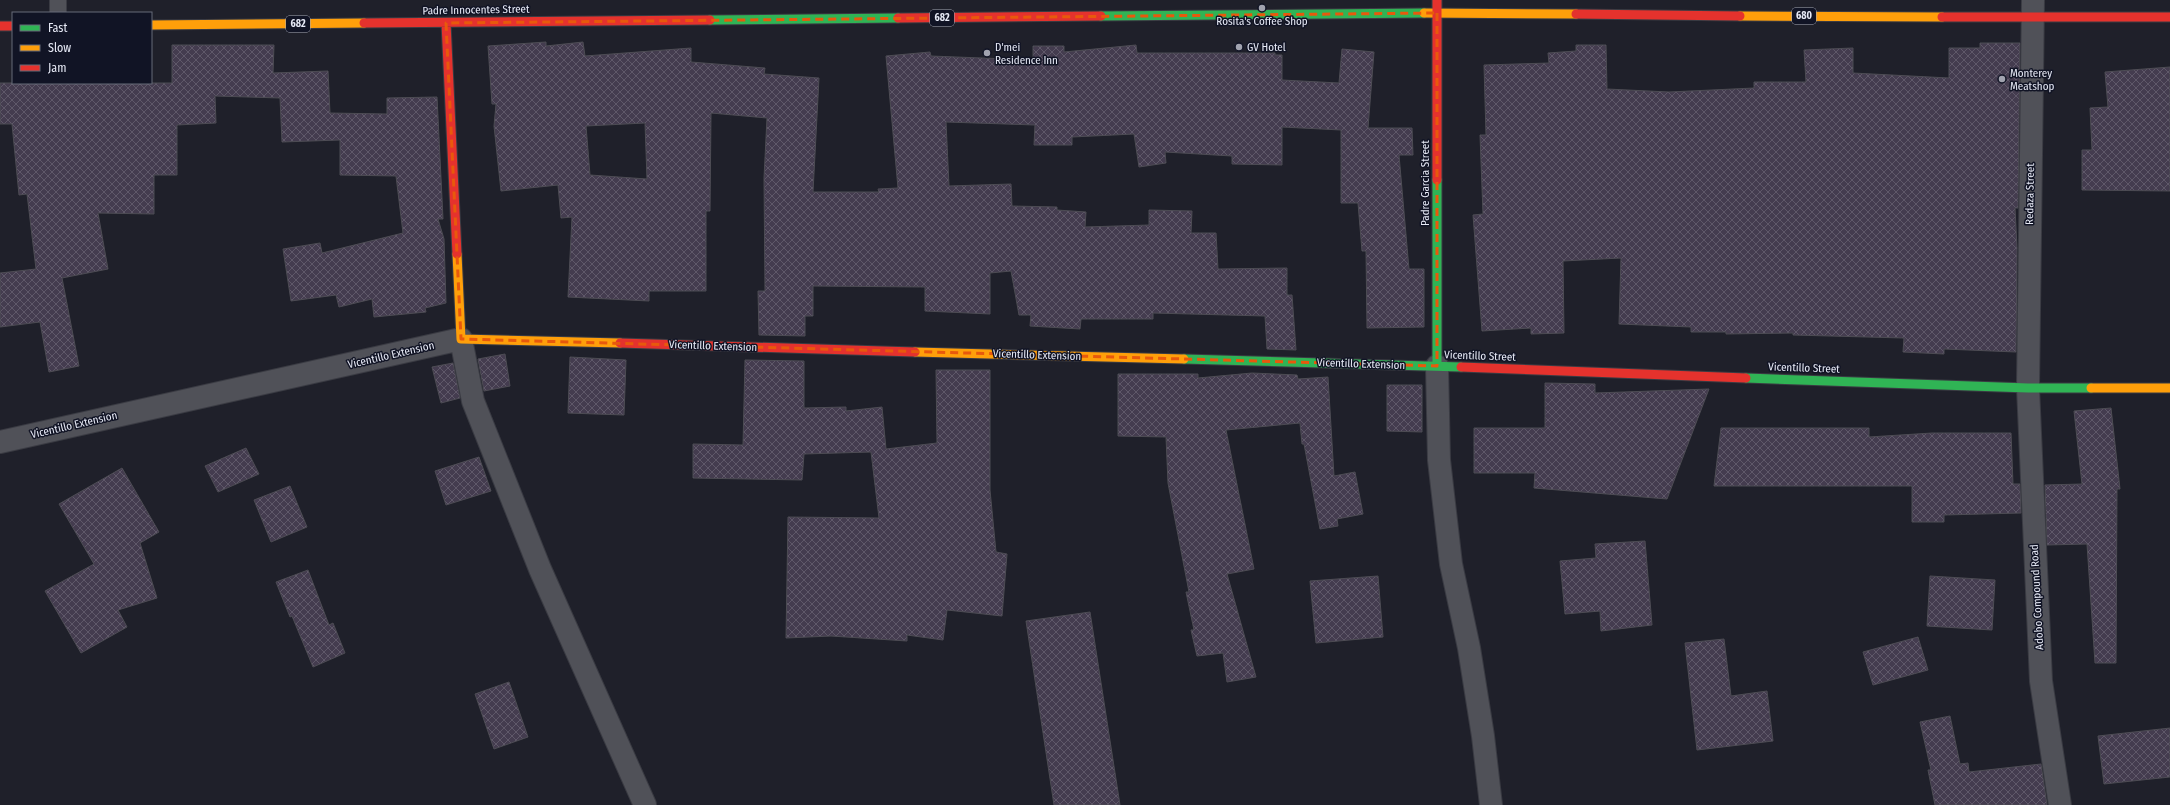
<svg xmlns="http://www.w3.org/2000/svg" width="2170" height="805" font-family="'Fira Sans Condensed',sans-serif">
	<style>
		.building { fill: url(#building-cross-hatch); stroke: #4d4c54; fill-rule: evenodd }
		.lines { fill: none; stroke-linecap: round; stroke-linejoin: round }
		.lane-casing { stroke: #3a3b43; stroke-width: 18 }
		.street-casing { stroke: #3a3b43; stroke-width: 24 }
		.fast-casing { stroke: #3a3b43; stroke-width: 11 }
		.slow-casing { stroke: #3a3b43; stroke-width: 11 }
		.jam-casing { stroke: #3a3b43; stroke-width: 11 }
		.lane { stroke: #505158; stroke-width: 16 }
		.street { stroke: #505158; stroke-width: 22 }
		.fast { stroke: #30b455; stroke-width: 9 }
		.slow { stroke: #ff9f0a; stroke-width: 9 }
		.jam { stroke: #e5322d; stroke-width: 9 }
		.marked { fill: none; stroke: #e8590c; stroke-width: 3; stroke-dasharray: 8 5; stroke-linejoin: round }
		.poi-dot { fill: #a1a3af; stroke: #111425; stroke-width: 1.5 }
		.labels { text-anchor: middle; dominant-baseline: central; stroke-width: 3; stroke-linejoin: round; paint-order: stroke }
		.shield { fill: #111425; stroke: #a7aab7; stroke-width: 1 }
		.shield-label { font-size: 10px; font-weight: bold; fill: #e7eaf6 }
		.street-label { font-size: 11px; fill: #e7eaf6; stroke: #111425 }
		.poi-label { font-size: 11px; fill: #e7eaf6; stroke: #111425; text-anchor: start }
	</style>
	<defs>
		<pattern id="building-cross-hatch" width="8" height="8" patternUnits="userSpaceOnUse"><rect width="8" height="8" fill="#443c4f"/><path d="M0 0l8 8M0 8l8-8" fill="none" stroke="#5f5869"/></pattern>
	</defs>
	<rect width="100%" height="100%" fill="#1f202a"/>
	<path class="building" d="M 546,42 L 546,46 L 583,42 L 585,56 L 691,48 L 691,62 L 765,68 L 764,74 L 819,78 L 813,192 L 879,192 L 878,189 L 898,188 L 886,56 L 930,52 L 931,56 L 1033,60 L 1033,46 L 1064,46 L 1064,52 L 1136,45 L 1137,53 L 1275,53 L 1275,55 L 1282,55 L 1282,80 L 1339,83 L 1342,49 L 1374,52 L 1368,128 L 1412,128 L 1413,155 L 1399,155 L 1409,269 L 1424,269 L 1424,327 L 1367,328 L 1366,251 L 1362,251 L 1358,203 L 1341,203 L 1341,130 L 1282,127 L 1282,165 L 1232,164 L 1232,156 L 1165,152 L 1166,163 L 1139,167 L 1134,134 L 1072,137 L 1072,145 L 1034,145 L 1035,125 L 946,122 L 949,186 L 1011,184 L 1012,206 L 1057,207 L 1057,210 L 1086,212 L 1085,227 L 1149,225 L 1149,210 L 1192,211 L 1191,233 L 1216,233 L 1218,269 L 1287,268 L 1287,295 L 1292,295 L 1296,350 L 1267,349 L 1265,316 L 1153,313 L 1153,319 L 1081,319 L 1080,329 L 1030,326 L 1031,315 L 1019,315 L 1011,271 L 990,273 L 990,314 L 925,311 L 925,287 L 813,286 L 813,316 L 805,316 L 805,336 L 759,335 L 758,291 L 765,291 L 764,178 L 767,118 L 711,113 L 710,211 L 706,211 L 706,291 L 649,291 L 649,301 L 568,297 L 572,217 L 561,218 L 558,185 L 501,191 L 494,126 L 496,104 L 492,104 L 488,46 ZM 645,123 L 647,179 L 590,175 L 586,126 Z
		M 1980,43 L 2020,43 L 2018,208 L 2015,208 L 2017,248 L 2016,352 L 1944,349 L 1944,354 L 1903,352 L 1904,338 L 1793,335 L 1793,333 L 1726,334 L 1726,332 L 1691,332 L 1691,327 L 1619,324 L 1621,258 L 1563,261 L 1564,333 L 1531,334 L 1531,328 L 1482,331 L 1473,215 L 1483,214 L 1480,135 L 1486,135 L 1484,65 L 1549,63 L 1548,53 L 1576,51 L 1576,45 L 1606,45 L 1607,89 L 1669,92 L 1754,88 L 1754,82 L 1806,82 L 1804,50 L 1853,48 L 1853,73 L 1949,78 L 1949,48 L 1980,48 Z
		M 172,45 L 274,45 L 273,73 L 328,71 L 330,113 L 387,114 L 387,98 L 437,97 L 443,219 L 438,219 L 444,239 L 446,303 L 425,308 L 426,312 L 374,317 L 372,299 L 339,307 L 336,295 L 291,301 L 283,249 L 320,243 L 322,253 L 403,233 L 396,176 L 340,175 L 340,140 L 282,142 L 280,98 L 215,96 L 216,123 L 177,125 L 177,175 L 154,175 L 154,214 L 98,213 L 108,269 L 62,278 L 79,366 L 49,372 L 40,322 L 0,327 L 0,273 L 36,269 L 27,194 L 19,195 L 12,124 L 0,124 L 0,83 L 172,83 Z
		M 2170,67 L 2170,191 L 2082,190 L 2082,150 L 2092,150 L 2090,108 L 2108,107 L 2105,72 Z
		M 505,354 L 510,386 L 484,391 L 478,359 Z
		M 570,357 L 626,360 L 624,415 L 568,413 Z
		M 745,360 L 804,361 L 804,408 L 846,407 L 846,411 L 882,407 L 886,449 L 937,443 L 936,370 L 990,370 L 990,490 L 996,552 L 1007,554 L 1002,616 L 947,610 L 943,640 L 907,635 L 907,641 L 831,636 L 786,638 L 788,517 L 879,518 L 871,452 L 804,454 L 802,480 L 693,478 L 693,444 L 743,445 Z
		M 453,363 L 460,398 L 441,403 L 432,367 Z
		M 1252,373 L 1297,375 L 1298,379 L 1328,377 L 1334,476 L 1355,472 L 1363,514 L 1337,519 L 1338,526 L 1320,529 L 1304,444 L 1302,444 L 1300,423 L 1226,430 L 1254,569 L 1227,574 L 1256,677 L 1227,682 L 1223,653 L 1197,656 L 1191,630 L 1194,630 L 1186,592 L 1189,592 L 1168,483 L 1166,437 L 1118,436 L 1118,374 L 1198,374 L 1198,378 Z
		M 1545,383 L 1595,384 L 1595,393 L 1709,389 L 1667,499 L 1534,488 L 1535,473 L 1474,473 L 1474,428 L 1545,428 Z
		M 1387,385 L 1422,385 L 1422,432 L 1387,431 Z
		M 2111,408 L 2120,489 L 2117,489 L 2116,663 L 2095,663 L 2087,544 L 2047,545 L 2045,485 L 2082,484 L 2074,411 Z
		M 1721,428 L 1869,428 L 1869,437 L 1932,433 L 2011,433 L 2013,484 L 2020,484 L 2021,513 L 1944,515 L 1944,522 L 1912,522 L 1912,486 L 1714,486 Z
		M 246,448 L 259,474 L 218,492 L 205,466 Z
		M 479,457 L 491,491 L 446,505 L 435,471 Z
		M 122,468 L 159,532 L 140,543 L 157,598 L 118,610 L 127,627 L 81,653 L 45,591 L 94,564 L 59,504 Z
		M 290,486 L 307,527 L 271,542 L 254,500 Z
		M 1645,541 L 1652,625 L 1601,631 L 1600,611 L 1565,614 L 1560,561 L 1596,558 L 1595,544 Z
		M 308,570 L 329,625 L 333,623 L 345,653 L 313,667 L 292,616 L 290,617 L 276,582 Z
		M 1378,576 L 1383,637 L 1316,643 L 1310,581 Z
		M 1930,576 L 1995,580 L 1992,630 L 1927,626 Z
		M 1090,612 L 1120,805 L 1054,805 L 1026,621 Z
		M 1918,637 L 1928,670 L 1873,685 L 1863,652 Z
		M 1724,639 L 1731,696 L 1767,691 L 1773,741 L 1697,750 L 1685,643 Z
		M 509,682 L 528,737 L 494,749 L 475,694 Z
		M 1950,716 L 1960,764 L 1968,763 L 1969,772 L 2041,764 L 2047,805 L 1935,805 L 1928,770 L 1931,770 L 1920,722 Z
		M 2170,728 L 2170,777 L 2104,784 L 2098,736 Z"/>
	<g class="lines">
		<g class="lane-casing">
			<path id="lane" d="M 58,13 L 58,0"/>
		</g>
		<g class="street-casing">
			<path id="street" d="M 2033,0 L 2028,388 L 2041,681 L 2060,805
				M 1437,366 L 1439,460 L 1451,564 L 1469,648 L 1483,736 L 1491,805
				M 0,442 L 461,339 L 473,401 L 540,569 L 645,805"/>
		</g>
		<g class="fast-casing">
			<path id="fast" d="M 1101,16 L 1424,13
				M 710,20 L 898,18
				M 1437,180 L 1437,366
				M 1184,359 L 1461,367
				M 1746,378 L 2028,388 L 2091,388"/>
		</g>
		<g class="slow-casing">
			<path id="slow" d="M 1424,13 L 1576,14
				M 1740,16 L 1942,17
				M 151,25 L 364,23
				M 457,254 L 461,339 L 620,343
				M 915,352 L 1184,359
				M 2091,388 L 2170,388"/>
		</g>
		<g class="jam-casing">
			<path id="jam" d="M 1437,0 L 1437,180
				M 1576,14 L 1740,16
				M 1942,17 L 2170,17
				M 898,18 L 1101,16
				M 364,23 L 710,20
				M 446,23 L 457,254
				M 0,26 L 13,26
				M 620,343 L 915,352
				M 1461,367 L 1746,378"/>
		</g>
		<use href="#lane" class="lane"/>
		<use href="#street" class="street"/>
		<use href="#fast" class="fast"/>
		<use href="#slow" class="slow"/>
		<use href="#jam" class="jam"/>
	</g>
	<path class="marked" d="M 1437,13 L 1437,366 L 461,339 L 446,23 Z"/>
	<g class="poi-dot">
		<circle cx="1262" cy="8" r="4"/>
		<circle cx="1239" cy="47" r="4"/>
		<circle cx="987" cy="53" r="4"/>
		<circle cx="2002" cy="79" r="4"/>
	</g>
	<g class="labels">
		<g class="shield">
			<rect x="1792" y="8" width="24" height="16" rx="3"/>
			<rect x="930" y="10" width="24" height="16" rx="3"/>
			<rect x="286" y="16" width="24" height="16" rx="3"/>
		</g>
		<g class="shield-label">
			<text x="1804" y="16">680</text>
			<text x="942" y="18">682</text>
			<text x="298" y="24">682</text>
		</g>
		<g class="street-label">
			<text transform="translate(476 10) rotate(-1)">Padre Innocentes Street</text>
			<text transform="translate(1425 183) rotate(-90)">Padre Garcia Street</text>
			<text transform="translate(2030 194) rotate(-89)">Redaza Street</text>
			<text transform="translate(713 346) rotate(2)">Vicentillo Extension</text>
			<text transform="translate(391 355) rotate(-13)">Vicentillo Extension</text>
			<text transform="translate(1037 355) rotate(2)">Vicentillo Extension</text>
			<text transform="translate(1480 356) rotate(2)">Vicentillo Street</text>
			<text transform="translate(1361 364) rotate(2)">Vicentillo Extension</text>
			<text transform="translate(1804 368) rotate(2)">Vicentillo Street</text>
			<text transform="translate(74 425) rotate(-13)">Vicentillo Extension</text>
			<text transform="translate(2037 597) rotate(-93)">Adobo Compound Road</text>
		</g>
		<g class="poi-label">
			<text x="1262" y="21" text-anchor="middle">Rosita's Coffee Shop</text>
			<text x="995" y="47">D'mei<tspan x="995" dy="13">Residence Inn</tspan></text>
			<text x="1247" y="47">GV Hotel</text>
			<text x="2010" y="73">Monterey<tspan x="2010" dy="13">Meatshop</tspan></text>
		</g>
	</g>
	<rect x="12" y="12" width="140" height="72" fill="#111425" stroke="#676a79"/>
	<rect x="20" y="25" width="20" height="6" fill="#30b455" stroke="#676a79"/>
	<text x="48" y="32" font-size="12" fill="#e7eaf6">Fast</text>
	<rect x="20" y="45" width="20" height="6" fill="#ff9f0a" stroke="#676a79"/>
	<text x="48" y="52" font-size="12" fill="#e7eaf6">Slow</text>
	<rect x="20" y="65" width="20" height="6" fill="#e5322d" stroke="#676a79"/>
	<text x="48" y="72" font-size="12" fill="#e7eaf6">Jam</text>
</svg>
